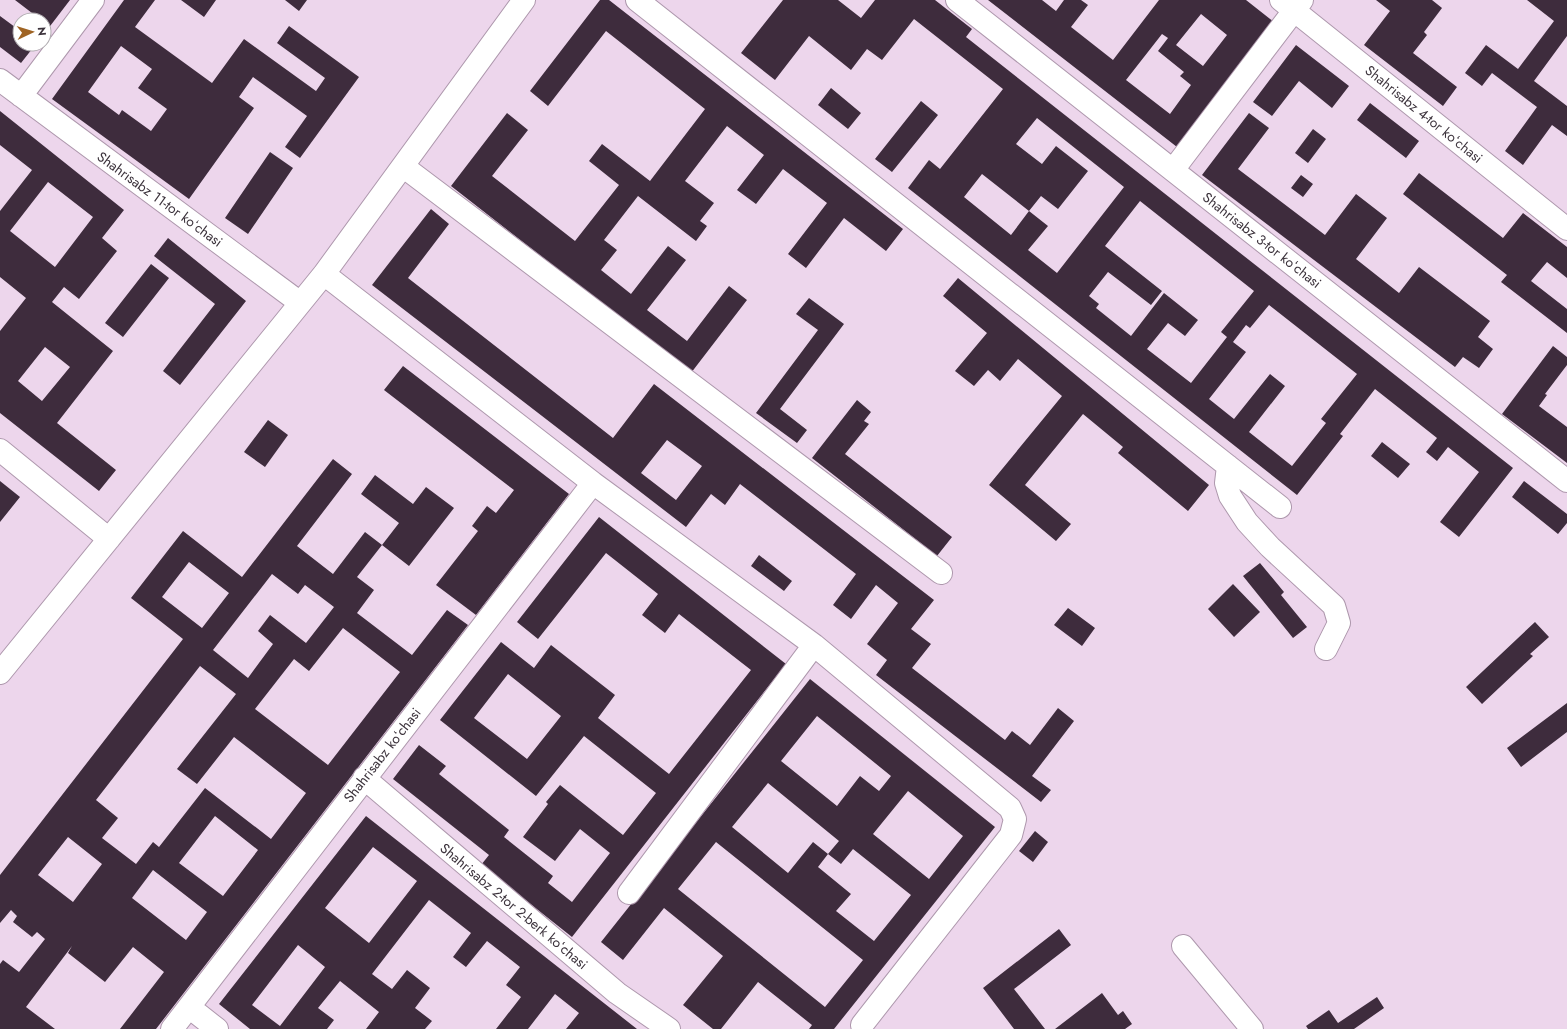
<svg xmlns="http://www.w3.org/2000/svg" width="1567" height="1029" font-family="Jost,sans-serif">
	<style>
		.building { fill: #3e2c3d; fill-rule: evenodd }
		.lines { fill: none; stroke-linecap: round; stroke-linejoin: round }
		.minor-casing { stroke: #ae98ad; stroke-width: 24 }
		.minor { stroke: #fff; stroke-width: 22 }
		.labels { text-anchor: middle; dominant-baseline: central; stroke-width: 4; stroke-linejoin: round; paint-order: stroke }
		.street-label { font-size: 14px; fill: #3c333c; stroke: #fff }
	</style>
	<rect width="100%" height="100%" fill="#edd6ec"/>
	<path class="building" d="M 15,0 L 70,0 L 44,34 L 44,20 L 27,20 L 32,13 Z
		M 124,0 L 155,0 L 135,27 L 212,83 L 244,39 L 316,91 L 325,78 L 277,43 L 289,26 L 359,77 L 300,158 L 285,147 L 307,116 L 253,77 L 239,97 L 254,108 L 189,199 L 52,99 ZM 121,46 L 152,69 L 138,88 L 167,109 L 151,131 L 122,110 L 119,115 L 88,92 Z
		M 181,0 L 216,0 L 204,17 Z
		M 285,0 L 307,0 L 299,11 Z
		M 600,0 L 609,0 L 903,229 L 886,251 L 844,218 L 806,268 L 788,254 L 827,203 L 783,169 L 756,204 L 737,190 L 764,155 L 727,126 L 685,181 L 714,203 L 700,221 L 707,226 L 696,241 L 638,196 L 604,240 L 617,250 L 601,270 L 631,294 L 668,246 L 686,260 L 647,310 L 687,341 L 729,286 L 747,300 L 691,373 L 451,186 L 507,113 L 528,130 L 492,176 L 575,241 L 619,185 L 589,161 L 602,144 L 650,181 L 705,109 L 606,31 L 548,106 L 530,91 Z
		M 783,0 L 838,0 L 861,18 L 875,0 L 935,0 L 972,29 L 966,37 L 1513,468 L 1459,537 L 1440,522 L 1479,472 L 1448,447 L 1437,461 L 1426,452 L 1437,438 L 1375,389 L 1340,434 L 1343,436 L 1297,495 L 908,188 L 929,160 L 940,169 L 1003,89 L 914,19 L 882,60 L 867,49 L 851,70 L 809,36 L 775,80 L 741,53 ZM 1037,118 L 1124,187 L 1057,273 L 1028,250 L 1048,226 L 1029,211 L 1011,235 L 964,197 L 982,174 L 1029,211 L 1041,196 L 1058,209 L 1088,171 L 1056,146 L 1042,164 L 1016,144 ZM 1140,201 L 1254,291 L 1221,332 L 1227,337 L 1191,383 L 1147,349 L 1168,323 L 1185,336 L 1198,320 L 1164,293 L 1131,336 L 1096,308 L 1099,304 L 1089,296 L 1108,272 L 1151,305 L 1162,291 L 1105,246 ZM 1269,305 L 1357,374 L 1321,419 L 1326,423 L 1292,466 L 1249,432 L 1285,386 L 1270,374 L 1234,419 L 1209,399 L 1246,352 L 1233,342 L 1246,325 L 1250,328 Z
		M 988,0 L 1042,0 L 1056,11 L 1064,0 L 1081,0 L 1088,5 L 1071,27 L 1113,60 L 1159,0 L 1246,0 L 1274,22 L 1177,147 ZM 1201,14 L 1227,35 L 1203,66 L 1176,45 ZM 1162,34 L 1168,38 L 1158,51 L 1184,72 L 1180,76 L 1191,85 L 1170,114 L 1126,80 Z
		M 1376,0 L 1432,0 L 1442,8 L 1424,32 L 1427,35 L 1413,53 L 1457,87 L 1443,106 L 1364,45 L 1390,11 Z
		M 1527,0 L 1567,0 L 1567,36 L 1534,81 L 1567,106 L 1567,136 L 1552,125 L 1523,165 L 1505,151 L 1537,107 L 1492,73 L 1482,86 L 1465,73 L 1486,45 L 1518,69 L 1554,21 Z
		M 0,16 L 19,30 L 20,29 L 20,44 L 36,44 L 21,63 L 0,47 Z
		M 1296,45 L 1349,86 L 1332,108 L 1299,81 L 1272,116 L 1253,102 Z
		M 831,88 L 861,113 L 848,129 L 818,105 Z
		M 921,101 L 938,115 L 892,172 L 875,159 Z
		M 1370,103 L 1419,141 L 1406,158 L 1357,120 Z
		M 0,111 L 124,210 L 102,238 L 117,251 L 79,299 L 64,287 L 52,302 L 113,351 L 57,423 L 116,470 L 99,491 L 0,413 L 0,331 L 26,298 L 0,277 L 0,211 L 32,170 L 0,145 ZM 48,182 L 93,217 L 55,267 L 10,231 ZM 45,347 L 70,367 L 42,401 L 18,381 Z
		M 1249,113 L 1269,128 L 1238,169 L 1325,235 L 1356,194 L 1387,218 L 1356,259 L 1399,293 L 1419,267 L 1490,321 L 1478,337 L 1493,349 L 1479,368 L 1463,357 L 1455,367 L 1202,175 Z
		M 1313,129 L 1326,139 L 1308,163 L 1295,153 Z
		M 270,152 L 293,168 L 248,234 L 225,218 Z
		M 1419,173 L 1503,238 L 1523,213 L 1567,247 L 1567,278 L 1547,262 L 1531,281 L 1567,309 L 1567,333 L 1501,282 L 1507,275 L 1403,194 Z
		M 1301,175 L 1313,184 L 1303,197 L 1291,188 Z
		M 431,209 L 449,224 L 408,278 L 613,438 L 654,384 L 873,553 L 934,600 L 911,629 L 931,644 L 912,668 L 1005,740 L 1012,731 L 1030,745 L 1058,708 L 1074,721 L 1032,776 L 1051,790 L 1041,802 L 876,675 L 887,660 L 867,644 L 898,603 L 876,585 L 851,619 L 833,605 L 856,574 L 740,484 L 725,505 L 711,494 L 686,527 L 372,285 ZM 667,440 L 702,466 L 676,500 L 641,473 Z
		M 168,238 L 246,301 L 180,385 L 163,371 L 215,304 L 154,256 Z
		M 151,264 L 169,278 L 123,337 L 105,323 Z
		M 958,278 L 1209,485 L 1188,511 L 1118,453 L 1123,447 L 1083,414 L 1025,485 L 1071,524 L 1056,541 L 989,485 L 1062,396 L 1018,359 L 1000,381 L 988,370 L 974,386 L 955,371 L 987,333 L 943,296 Z
		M 809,298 L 844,324 L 780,409 L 807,430 L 797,443 L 756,413 L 818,330 L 796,314 Z
		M 1553,346 L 1567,357 L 1567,365 L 1545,394 L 1547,395 L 1539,406 L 1567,427 L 1567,463 L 1502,414 Z
		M 403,366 L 569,494 L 476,615 L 436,585 L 478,531 L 472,526 L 487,506 L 496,513 L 514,490 L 384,390 Z
		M 857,400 L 871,412 L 864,421 L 869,424 L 845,454 L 952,537 L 937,556 L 812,458 Z
		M 268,420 L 288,435 L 265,467 L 244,452 Z
		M 1382,442 L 1410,464 L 1398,478 L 1371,456 Z
		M 333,459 L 352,474 L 297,546 L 333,574 L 365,532 L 382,545 L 357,577 L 374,590 L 357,613 L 412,655 L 447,610 L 468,625 L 156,1029 L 120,1029 L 164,972 L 133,947 L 105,982 L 68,953 L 72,946 L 26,1007 L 55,1029 L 0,1029 L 0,964 L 3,960 L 19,972 L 45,939 L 37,932 L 32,937 L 13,922 L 17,916 L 11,910 L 0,923 L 0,875 L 183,639 L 131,598 L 183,531 L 242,577 ZM 189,562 L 229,593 L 202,628 L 162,597 ZM 272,574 L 298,594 L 305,585 L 334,607 L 306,643 L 270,615 L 258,631 L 273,644 L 248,678 L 213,650 ZM 343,628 L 400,672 L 328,765 L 255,709 L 294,659 L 309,671 ZM 200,666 L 236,694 L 177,769 L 197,784 L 234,737 L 306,793 L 271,839 L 205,788 L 159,847 L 153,842 L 136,864 L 102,838 L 118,818 L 96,800 ZM 215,816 L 258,850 L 223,896 L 179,863 ZM 68,837 L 102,864 L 73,902 L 38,875 ZM 153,870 L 207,912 L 186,940 L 132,898 Z
		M 375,475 L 413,504 L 426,487 L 454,508 L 409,566 L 382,545 L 399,523 L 361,494 Z
		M 0,481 L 20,497 L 0,522 Z
		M 1524,481 L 1567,514 L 1567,523 L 1558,534 L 1512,497 Z
		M 599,517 L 786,664 L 572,937 L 481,865 L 489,855 L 393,779 L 419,745 L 446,766 L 439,774 L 509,830 L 504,837 L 553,876 L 548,883 L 572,902 L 610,853 L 580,829 L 555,861 L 523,837 L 548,804 L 546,802 L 560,785 L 623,835 L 656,793 L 584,736 L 536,796 L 440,720 L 454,702 L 501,642 L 534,668 L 551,645 L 615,695 L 598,718 L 669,774 L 751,670 L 679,614 L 665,633 L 642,615 L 658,594 L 606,553 L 538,639 L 517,622 ZM 508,674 L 561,716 L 527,759 L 474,718 Z
		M 759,555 L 792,581 L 784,591 L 751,566 Z
		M 1260,563 L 1284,592 L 1281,595 L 1307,627 L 1293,638 L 1243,576 Z
		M 1233,584 L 1260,612 L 1234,637 L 1208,609 Z
		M 1068,608 L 1095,628 L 1082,646 L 1054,625 Z
		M 1535,622 L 1549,637 L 1530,654 L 1533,656 L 1482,704 L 1466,687 Z
		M 810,679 L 995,827 L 834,1029 L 809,1029 L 812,1025 L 758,982 L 721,1029 L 713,1029 L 683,1005 L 723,956 L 664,908 L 623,960 L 601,942 ZM 817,716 L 891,776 L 879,791 L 860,776 L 837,806 L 781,761 ZM 768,783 L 839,841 L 828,854 L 841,864 L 853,849 L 911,895 L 874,941 L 836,911 L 851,894 L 818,867 L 828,854 L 813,842 L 788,873 L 732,827 ZM 908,791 L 963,836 L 929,879 L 873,834 ZM 716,842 L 863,960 L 825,1007 L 678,889 Z
		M 1567,703 L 1567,732 L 1521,767 L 1507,748 Z
		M 366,816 L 549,960 L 637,1029 L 566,1029 L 579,1013 L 555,994 L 528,1029 L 496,1029 L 521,997 L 506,985 L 520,967 L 487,941 L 466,967 L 453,957 L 471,933 L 429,900 L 372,974 L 392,989 L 407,970 L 430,988 L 415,1008 L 432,1021 L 425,1029 L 366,1029 L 379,1012 L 340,981 L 318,1008 L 334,1020 L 327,1029 L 250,1029 L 219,1004 ZM 373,847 L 417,881 L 369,943 L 325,908 ZM 298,945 L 325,967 L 280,1026 L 252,1005 Z
		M 1035,831 L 1048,842 L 1033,862 L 1019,851 Z
		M 1059,929 L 1071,945 L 1014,989 L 1045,1029 L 1014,1029 L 983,988 Z
		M 1102,993 L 1118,1015 L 1123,1011 L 1132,1024 L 1125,1029 L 1055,1029 Z
		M 1377,997 L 1384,1008 L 1354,1029 L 1308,1029 L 1306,1026 L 1329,1010 L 1338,1023 Z"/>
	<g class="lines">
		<g class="minor-casing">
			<path id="minor" d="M 637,0 L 1280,507
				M 957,0 L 1567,481
				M 1281,0 L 1567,229
				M 0,80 L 299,302
				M 21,96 L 93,0
				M 404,167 L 941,573
				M 1173,170 L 1302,0
				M 324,274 L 593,483 L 814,645 L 1010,808 L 1015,819 L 1011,835 L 862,1025
				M 0,450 L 109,539
				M 1228,466 L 1226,483 L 1230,496 L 1247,522 L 1270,547 L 1334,606 L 1339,623 L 1326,649
				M 0,673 L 324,274 L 524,0
				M 364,778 L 617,993 L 669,1029
				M 629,893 L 814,645
				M 1183,946 L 1252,1029
				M 189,1007 L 217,1029
				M 172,1029 L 593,483"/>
		</g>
		<use href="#minor" class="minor"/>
	</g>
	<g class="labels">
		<g class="street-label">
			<text transform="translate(1424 114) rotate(39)">Shahrisabz 4-tor koʻchasi</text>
			<text transform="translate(160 199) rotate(36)">Shahrisabz 11-tor koʻchasi</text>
			<text transform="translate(1262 240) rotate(38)">Shahrisabz 3-tor koʻchasi</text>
			<text transform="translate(382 755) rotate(-52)">Shahrisabz koʻchasi</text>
			<text transform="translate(514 906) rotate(40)">Shahrisabz 2-tor 2-berk koʻchasi</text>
		</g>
	</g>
	<g transform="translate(32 32) rotate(86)"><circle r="19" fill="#ffffff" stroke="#b1adb1"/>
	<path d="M0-3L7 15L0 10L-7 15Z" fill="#9f6424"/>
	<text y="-6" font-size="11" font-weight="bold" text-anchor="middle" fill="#3c333c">N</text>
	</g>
</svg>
